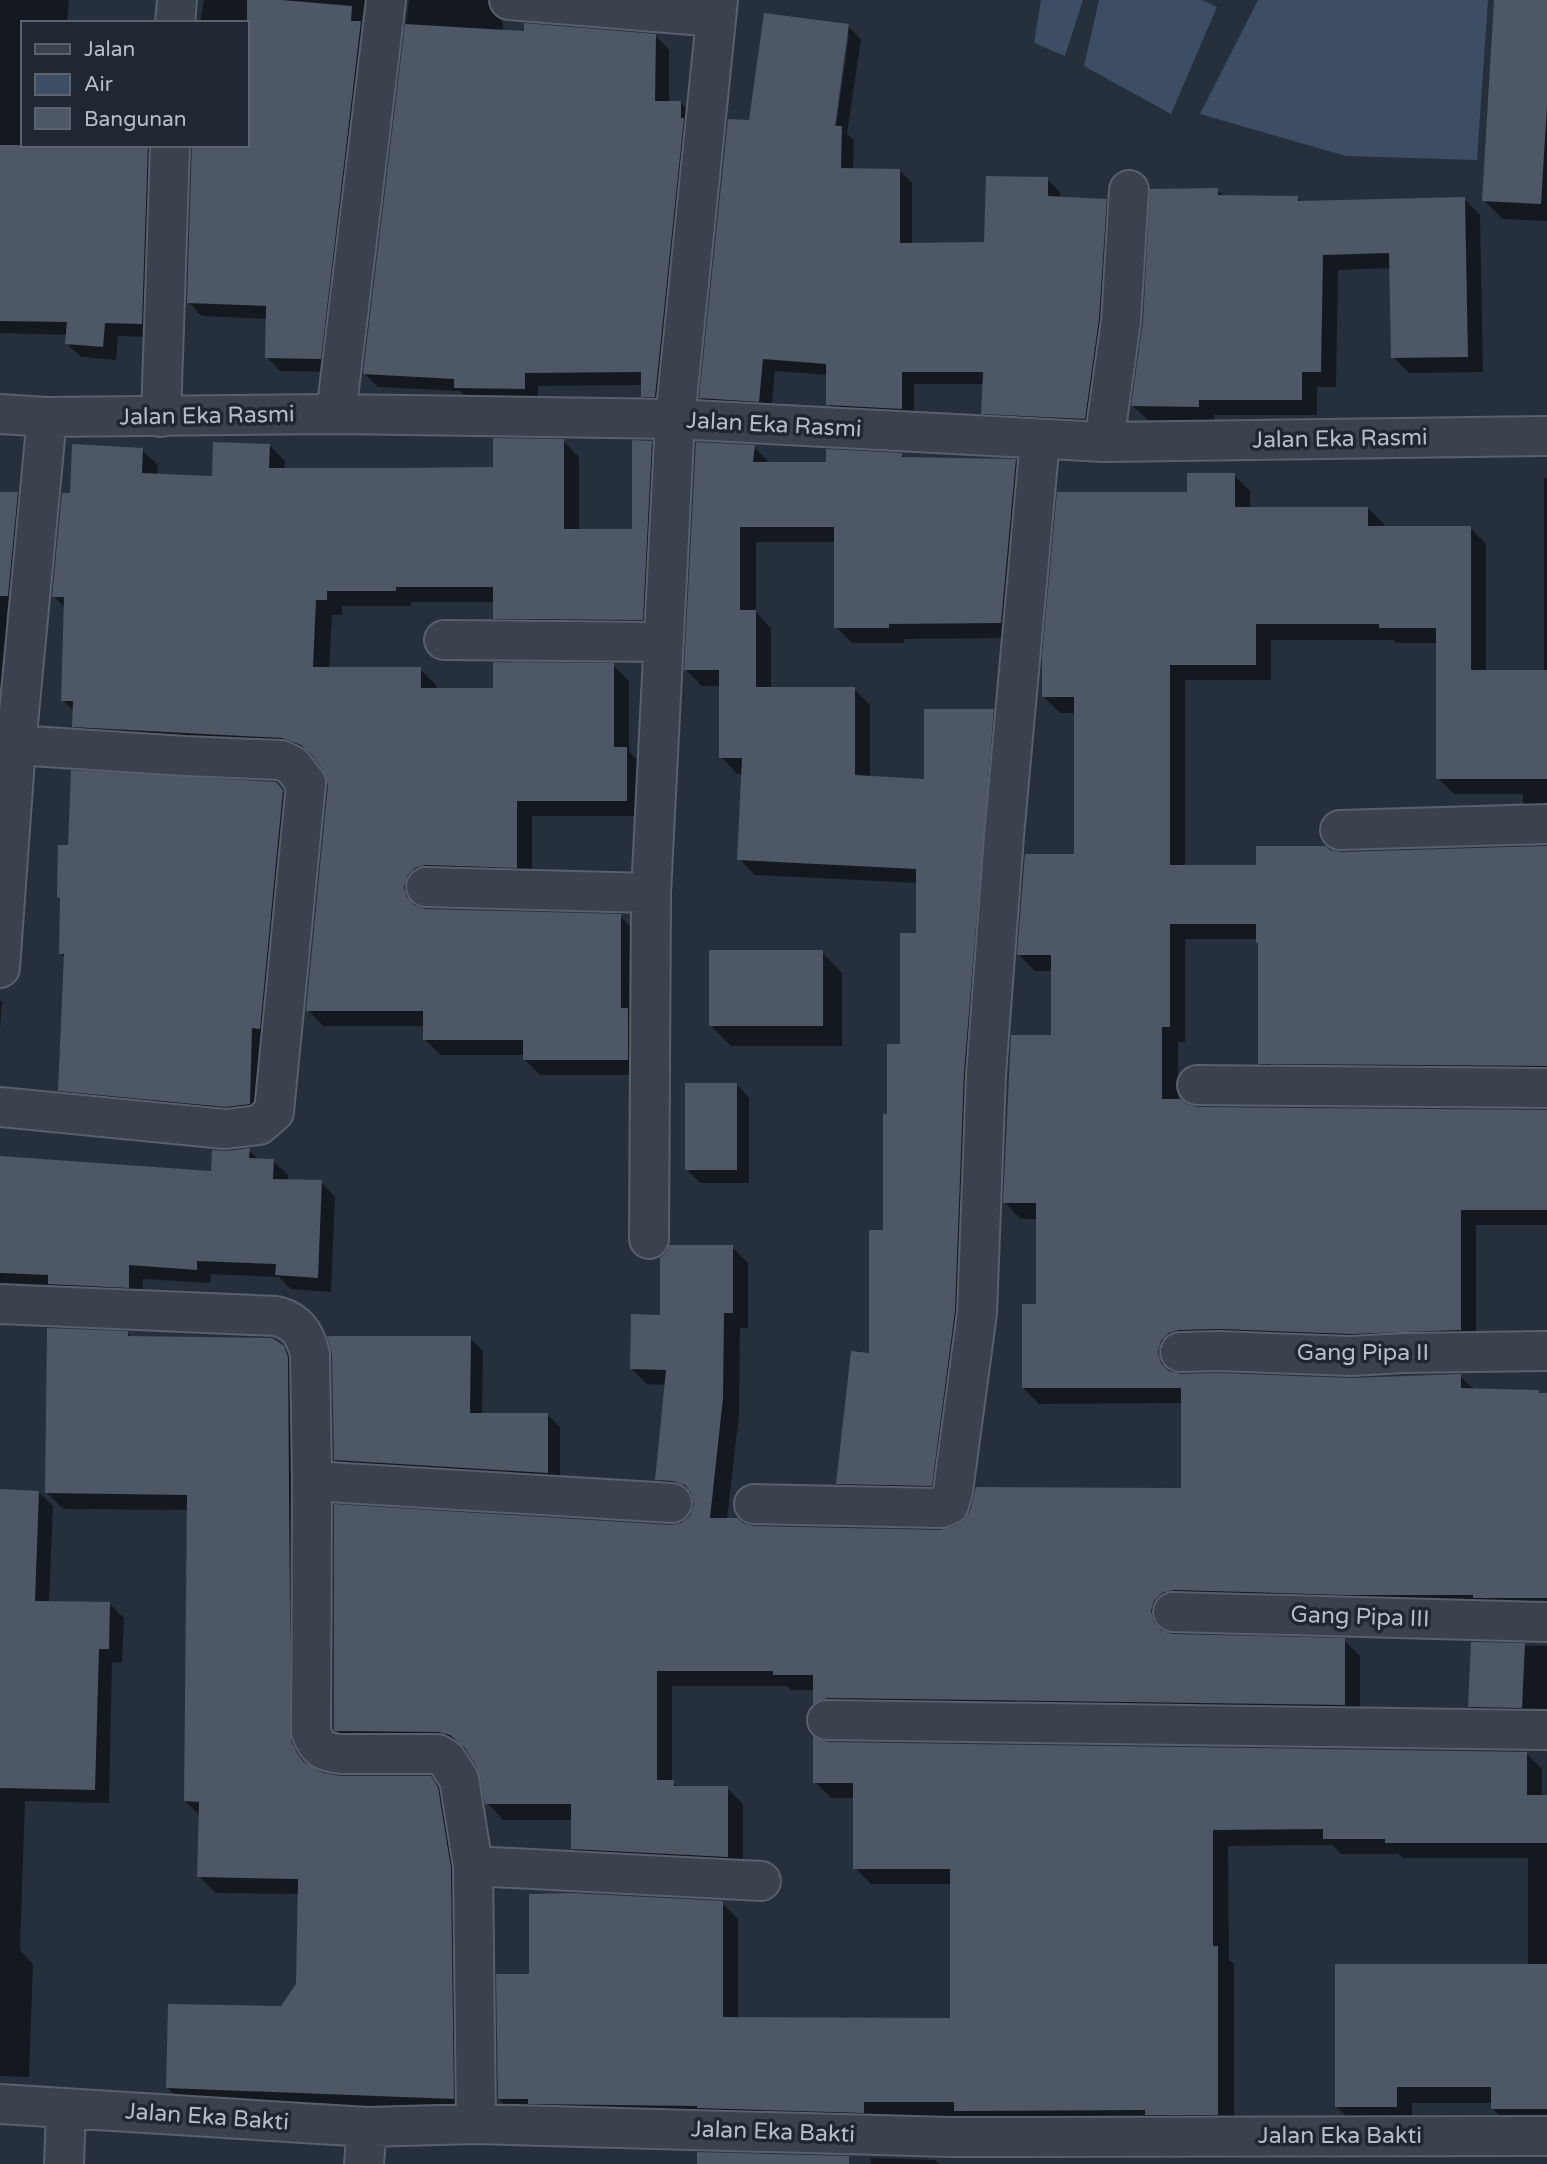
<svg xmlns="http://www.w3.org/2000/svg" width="1547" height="2164" font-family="'Varela Round',sans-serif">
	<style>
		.water { fill: #3d4d63 }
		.shadow { fill: #0007; fill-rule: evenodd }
		.building { fill: #4d5765 }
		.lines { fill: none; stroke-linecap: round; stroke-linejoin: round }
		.minor-casing { stroke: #58606b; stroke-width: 42 }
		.minor { stroke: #3a424d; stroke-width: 38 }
		.labels { text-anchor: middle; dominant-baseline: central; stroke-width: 7; stroke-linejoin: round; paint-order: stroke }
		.street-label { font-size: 23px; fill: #b6bdc8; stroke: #1f2732 }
	</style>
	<rect width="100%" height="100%" fill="#26303c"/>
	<path class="water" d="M 1041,0 L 1083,0 L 1065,56 L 1034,43 Z
		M 1099,0 L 1202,0 L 1217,7 L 1171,114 L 1084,66 Z
		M 1258,0 L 1488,0 L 1477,160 L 1346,156 L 1200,114 Z"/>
	<path class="shadow" d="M 0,0 L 69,0 L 67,23 L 23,23 L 23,145 L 167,145 L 155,337 L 118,336 L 116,360 L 81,357 L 67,344 L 68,335 L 0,333 Z
		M 204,0 L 366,0 L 361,132 L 334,372 L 280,371 L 267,357 L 268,319 L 202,316 L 188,302 L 247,145 L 247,23 L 200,23 Z
		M 409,0 L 505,0 L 500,14 L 503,25 L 501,49 L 656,36 L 669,50 L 669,103 L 681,103 L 694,117 L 694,130 L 656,410 L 643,396 L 643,385 L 538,386 L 538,402 L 470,401 L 460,391 L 378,387 L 365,374 Z
		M 1496,0 L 1547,0 L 1547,221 L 1502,219 L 1484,200 Z
		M 848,26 L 861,39 L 847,134 L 854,140 L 853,170 L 899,170 L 912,183 L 912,245 L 986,244 L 1047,179 L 1060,192 L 1060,198 L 1106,200 L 1119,213 L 1097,431 L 996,426 L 983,413 L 984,384 L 914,384 L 914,421 L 841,417 L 828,404 L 828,375 L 775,371 L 771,414 L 714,411 L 701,398 L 751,122 ZM 845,34 L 849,34 L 835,134 L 832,134 Z
		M 1217,190 L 1224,196 L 1297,197 L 1302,203 L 1464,199 L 1480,215 L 1483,372 L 1409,373 L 1393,357 L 1391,268 L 1338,270 L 1336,387 L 1317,387 L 1317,415 L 1214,415 L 1214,422 L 1149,421 L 1133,406 Z
		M 563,441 L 579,457 L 579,530 L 633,530 L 651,442 L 667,458 L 658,635 L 511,634 L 495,618 L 495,602 L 411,602 L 411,606 L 342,606 L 342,615 L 332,615 L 329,669 L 420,669 L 436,685 L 436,690 L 495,690 L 613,665 L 629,681 L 629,751 L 642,765 L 642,816 L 532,816 L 532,882 L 419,904 L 420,909 L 620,916 L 636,932 L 643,1075 L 540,1075 L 524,1059 L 524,1055 L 441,1055 L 425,1040 L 425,1026 L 323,1026 L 308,1010 L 330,785 L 325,769 L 318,760 L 299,753 L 90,742 L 74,726 L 74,712 L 63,700 L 65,608 L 54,596 L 72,495 L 142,450 L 158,465 L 157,475 L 214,477 L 269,445 L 285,461 L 284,470 L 495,468 Z
		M 754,447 L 771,464 L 828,464 L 902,455 L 906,459 L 1015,461 L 1032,477 L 1017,638 L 904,639 L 904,643 L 852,643 L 836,627 L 836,542 L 756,542 L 756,612 L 771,628 L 771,689 L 854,689 L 870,705 L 870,778 L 926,781 L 993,711 L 1009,727 L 947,1501 L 854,1499 L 838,1483 L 871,1355 L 885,1232 L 888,1116 L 918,935 L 918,883 L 755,875 L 739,859 L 743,774 L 737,774 L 721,757 L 721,686 L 702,686 L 686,670 Z
		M 1234,475 L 1250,491 L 1250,508 L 1368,508 L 1384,524 L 1384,528 L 1470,528 L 1486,544 L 1486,671 L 1544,671 L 1544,478 L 1547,478 L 1547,818 L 1539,818 L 1523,802 L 1523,794 L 1454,794 L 1438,778 L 1438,643 L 1397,643 L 1393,640 L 1271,640 L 1271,680 L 1185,680 L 1185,866 L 1257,866 L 1329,851 L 1340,854 L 1547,848 L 1547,1081 L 1276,1079 L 1260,1063 L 1260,945 L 1257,939 L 1185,939 L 1185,1042 L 1178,1042 L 1178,1101 L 1196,1109 L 1547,1112 L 1547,1225 L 1476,1225 L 1476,1346 L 1173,1369 L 1175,1374 L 1350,1380 L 1460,1376 L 1475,1390 L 1538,1392 L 1541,1394 L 1547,1394 L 1547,1615 L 1167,1628 L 1168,1634 L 1344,1640 L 1360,1656 L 1360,1721 L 831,1719 L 815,1703 L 815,1690 L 791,1690 L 787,1686 L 672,1686 L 672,1782 L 680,1788 L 727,1788 L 743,1804 L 743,1873 L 589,1865 L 573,1849 L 573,1820 L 503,1820 L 487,1803 L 479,1766 L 467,1751 L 455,1747 L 352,1746 L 336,1729 L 671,1527 L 683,1524 L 691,1517 L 696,1505 L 694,1498 L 673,1495 L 657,1479 L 666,1385 L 647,1384 L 631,1368 L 661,1317 L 732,1247 L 748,1263 L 748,1328 L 740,1328 L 739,1415 L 727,1519 L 753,1528 L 941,1532 L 1183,1490 L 1183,1403 L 1039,1404 L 1023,1388 L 1038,1306 L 1038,1219 L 1021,1219 L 1005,1203 L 1053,1036 L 1053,971 L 1035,971 L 1019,955 L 1076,856 L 1076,713 L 1060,713 L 1044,697 L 1189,493 Z
		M 0,494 L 17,494 L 32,508 L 22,610 L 7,610 L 5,698 L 0,778 Z
		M 275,783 L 296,805 L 263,1117 L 73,1104 L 59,1090 L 66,958 L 60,953 L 70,847 Z
		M 822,952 L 842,973 L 842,1046 L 731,1046 L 710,1025 Z
		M 0,1000 L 2,1002 L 0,1030 Z
		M 736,1084 L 749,1098 L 749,1183 L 700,1183 L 687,1170 Z
		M 249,1150 L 259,1160 L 273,1161 L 288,1175 L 288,1181 L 321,1182 L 335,1197 L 331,1292 L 291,1289 L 279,1277 L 211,1274 L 210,1283 L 143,1279 L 142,1301 L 0,1286 L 0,1158 L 213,1173 L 227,1152 Z
		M 128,1333 L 132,1338 L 283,1347 L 300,1364 L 306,1757 L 311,1768 L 323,1775 L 341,1778 L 430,1778 L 447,1794 L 467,1885 L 469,2114 L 184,2104 L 167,2087 L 282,2008 L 298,1984 L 299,1894 L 215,1893 L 199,1876 L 200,1816 L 185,1801 L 189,1510 L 63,1509 L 47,1493 Z
		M 470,1338 L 483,1351 L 482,1414 L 547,1414 L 560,1427 L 560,1486 L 348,1473 L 335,1460 Z
		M 0,1491 L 39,1492 L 53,1506 L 49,1603 L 110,1604 L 124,1618 L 122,1663 L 112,1662 L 109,1803 L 25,1801 L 20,1950 L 33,1964 L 29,2077 L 0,2076 Z
		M 1472,1644 L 1547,1646 L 1547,1723 L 1486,1722 L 1469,1706 Z
		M 826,1744 L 1526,1753 L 1542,1769 L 1542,1797 L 1547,1797 L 1547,2125 L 1509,2125 L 1493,2109 L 1493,2103 L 1412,2103 L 1412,2122 L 1352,2122 L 1336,2106 L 1528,1966 L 1528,1858 L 1403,1858 L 1398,1854 L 1341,1854 L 1332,1845 L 1228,1846 L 1229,1959 L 1234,1964 L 1234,2130 L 515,2115 L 499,2099 L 531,1975 L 722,1903 L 738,1919 L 738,2018 L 952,2020 L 952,1884 L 871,1884 L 855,1868 L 855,1798 L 831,1798 L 815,1782 Z
		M 871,2158 L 935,2160 L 939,2164 L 871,2164 Z"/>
	<path class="building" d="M 247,0 L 282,0 L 352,6 L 351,21 L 361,21 L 321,359 L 265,358 L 266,306 L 187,303 L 192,145 L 247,145 Z
		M 1494,0 L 1547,0 L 1547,105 L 1541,204 L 1482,201 Z
		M 764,13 L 849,24 L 835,126 L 842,126 L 841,168 L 900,169 L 900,243 L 984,242 L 986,176 L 1048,177 L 1048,196 L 1107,199 L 1099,319 L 1085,419 L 981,414 L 983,372 L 902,372 L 902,409 L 826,405 L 826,364 L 763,359 L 759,402 L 699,398 L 728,119 L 749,120 Z
		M 524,23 L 656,34 L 655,101 L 681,101 L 681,118 L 684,118 L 655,397 L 641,397 L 641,372 L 525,373 L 525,389 L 454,388 L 454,379 L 363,374 L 405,24 L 524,31 Z
		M 0,145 L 148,145 L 142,324 L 105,323 L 103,347 L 65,344 L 67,322 L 0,321 Z
		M 1218,188 L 1218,195 L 1298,196 L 1298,201 L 1465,197 L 1468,357 L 1391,358 L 1389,253 L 1323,255 L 1321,372 L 1302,372 L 1302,400 L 1199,400 L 1199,407 L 1131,406 L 1143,322 L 1150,189 Z
		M 493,438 L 564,439 L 564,529 L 632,529 L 632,440 L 652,441 L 643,620 L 493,619 L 493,587 L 396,587 L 396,591 L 327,591 L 327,600 L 316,600 L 313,667 L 421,667 L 421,688 L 493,688 L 493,662 L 614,663 L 614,747 L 627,747 L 627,801 L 517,801 L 517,868 L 426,865 L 415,868 L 408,875 L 404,887 L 407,897 L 414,905 L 425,909 L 621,914 L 621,1008 L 628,1008 L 628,1060 L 523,1060 L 523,1040 L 423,1040 L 423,1011 L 306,1011 L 328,785 L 323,770 L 309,752 L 301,745 L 282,738 L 72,727 L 73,701 L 61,701 L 64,597 L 52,597 L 62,493 L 70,493 L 72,444 L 143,448 L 142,473 L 212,476 L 213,442 L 270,444 L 269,468 L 398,468 L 493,467 Z
		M 696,442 L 755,445 L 753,462 L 826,462 L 826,449 L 902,453 L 902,457 L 1016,459 L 1001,623 L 889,624 L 889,628 L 834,628 L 834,527 L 740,527 L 740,610 L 756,610 L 756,687 L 855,687 L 855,775 L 924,779 L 924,709 L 994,709 L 964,1073 L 955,1311 L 932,1486 L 836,1484 L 851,1351 L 869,1353 L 869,1230 L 883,1230 L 883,1114 L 887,1114 L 887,1044 L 900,1044 L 900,933 L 916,933 L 916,869 L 737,860 L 742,758 L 719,758 L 719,670 L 684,670 Z
		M 1187,473 L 1235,473 L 1235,507 L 1368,507 L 1368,526 L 1471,526 L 1471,670 L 1547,670 L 1547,779 L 1436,779 L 1436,628 L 1379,628 L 1379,624 L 1256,624 L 1256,665 L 1170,665 L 1170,865 L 1256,865 L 1256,846 L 1326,846 L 1330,850 L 1341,852 L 1547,846 L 1547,1066 L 1258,1064 L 1258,943 L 1256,943 L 1256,924 L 1170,924 L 1170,1027 L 1162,1027 L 1162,1099 L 1181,1099 L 1187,1104 L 1197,1107 L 1547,1110 L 1547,1210 L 1461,1210 L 1461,1330 L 1351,1334 L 1220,1329 L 1179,1330 L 1169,1333 L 1161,1341 L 1158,1352 L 1161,1363 L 1169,1371 L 1181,1374 L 1219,1373 L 1350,1378 L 1461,1374 L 1461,1388 L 1539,1390 L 1539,1393 L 1547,1393 L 1547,1598 L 1473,1598 L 1473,1595 L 1345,1595 L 1174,1590 L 1162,1593 L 1154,1601 L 1151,1611 L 1154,1622 L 1161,1630 L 1172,1634 L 1345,1638 L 1345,1705 L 827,1698 L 813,1704 L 813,1675 L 773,1675 L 773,1671 L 657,1671 L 657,1780 L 674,1780 L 674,1786 L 728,1786 L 728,1857 L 571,1849 L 571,1804 L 485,1804 L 477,1767 L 464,1747 L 450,1735 L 438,1732 L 334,1731 L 334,1504 L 671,1525 L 681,1523 L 690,1516 L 694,1504 L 691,1493 L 685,1485 L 673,1481 L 655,1480 L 666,1370 L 630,1369 L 631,1314 L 660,1315 L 660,1258 L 667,1251 L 669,1245 L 733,1245 L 733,1313 L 724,1313 L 723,1398 L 710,1518 L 738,1518 L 743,1523 L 754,1526 L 941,1530 L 957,1525 L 965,1519 L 970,1511 L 976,1487 L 1181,1488 L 1181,1388 L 1022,1388 L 1022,1304 L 1036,1304 L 1036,1203 L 1003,1203 L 1011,1035 L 1051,1035 L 1051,955 L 1017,955 L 1025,854 L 1074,854 L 1074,697 L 1042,697 L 1042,655 L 1057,492 L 1187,492 Z
		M 0,492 L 18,492 L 8,596 L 0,596 Z
		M 71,770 L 276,782 L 283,790 L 260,1029 L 252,1028 L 250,1104 L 225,1107 L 58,1091 L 64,954 L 59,954 L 60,898 L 57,897 L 58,845 L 68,845 Z
		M 709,950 L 823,950 L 823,1026 L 709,1026 Z
		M 685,1083 L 737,1083 L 737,1170 L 685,1170 Z
		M 250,1148 L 249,1158 L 274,1159 L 273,1179 L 322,1180 L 318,1278 L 275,1275 L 276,1264 L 197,1261 L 197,1270 L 129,1265 L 129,1288 L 48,1284 L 48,1275 L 0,1273 L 0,1156 L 211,1171 L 212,1150 L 227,1151 Z
		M 47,1328 L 128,1331 L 128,1336 L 272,1338 L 284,1346 L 288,1357 L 291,1740 L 297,1753 L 304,1762 L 323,1773 L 341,1776 L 431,1776 L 438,1787 L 451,1868 L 454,2099 L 166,2088 L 168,2004 L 281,2006 L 296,1984 L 298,1879 L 197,1877 L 199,1802 L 184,1801 L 187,1495 L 45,1493 Z
		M 327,1336 L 471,1336 L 470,1413 L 548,1413 L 548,1473 L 334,1460 L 332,1354 Z
		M 0,1489 L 39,1491 L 35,1601 L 110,1602 L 109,1649 L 99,1649 L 95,1790 L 0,1788 Z
		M 1471,1642 L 1525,1643 L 1522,1708 L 1468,1707 Z
		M 813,1736 L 827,1742 L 1527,1752 L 1527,1795 L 1547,1795 L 1547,1843 L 1385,1843 L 1385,1839 L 1323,1839 L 1323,1829 L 1213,1830 L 1213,1946 L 1218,1946 L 1218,2115 L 1145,2115 L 1145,2110 L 954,2111 L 954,2102 L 864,2102 L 864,2113 L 697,2108 L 697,2106 L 528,2104 L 528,2099 L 498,2099 L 496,1974 L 529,1974 L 529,1894 L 571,1893 L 723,1901 L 723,2017 L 950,2018 L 950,1869 L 853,1869 L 853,1783 L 813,1783 Z
		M 1335,1964 L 1547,1964 L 1547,2109 L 1491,2109 L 1491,2087 L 1397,2087 L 1397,2107 L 1335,2107 Z
		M 697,2152 L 849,2156 L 849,2164 L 697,2164 Z"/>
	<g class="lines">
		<g class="minor-casing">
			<path id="minor" d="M 509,0 L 716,17
				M 175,23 L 177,0
				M 0,414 L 47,417 L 336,414 L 675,419 L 1104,442 L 1547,436
				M 336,414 L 386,0
				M 161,417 L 170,145
				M 1104,442 L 1121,321 L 1129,190
				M 444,640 L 664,642
				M 1340,830 L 1547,824
				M 426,887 L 651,893
				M 0,968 L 16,745 L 47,417
				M 1197,1085 L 1547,1088
				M 0,1107 L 225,1129 L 259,1125 L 274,1112 L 306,783 L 292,765 L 281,760 L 185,756 L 16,745
				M 649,1239 L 651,893 L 675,419 L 718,0
				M 0,1304 L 276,1316 C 297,1321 305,1334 310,1354 L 312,1481 L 311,1732 C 317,1749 324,1752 341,1754 L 438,1754 L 446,1759 L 459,1779 L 473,1866 L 476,2124
				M 1180,1352 L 1219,1351 L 1351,1356 L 1403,1353 L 1547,1351
				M 312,1481 L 672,1503
				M 754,1504 L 941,1508 L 949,1505 L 953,1491 L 977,1313 L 986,1075 L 1004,836 L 1040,439
				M 1173,1612 L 1547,1622
				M 827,1720 L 1547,1730
				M 473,1866 L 761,1881
				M 0,2104 L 367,2127 L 476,2124 L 950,2137 L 1547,2136
				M 64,2164 L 66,2109
				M 364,2164 L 367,2127"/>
		</g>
		<use href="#minor" class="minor"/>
	</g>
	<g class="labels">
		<g class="street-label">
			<text transform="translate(207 416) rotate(-1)">Jalan Eka Rasmi</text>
			<text transform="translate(774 425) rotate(3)">Jalan Eka Rasmi</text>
			<text transform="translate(1340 439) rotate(-1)">Jalan Eka Rasmi</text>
			<text x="1363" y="1353">Gang Pipa II</text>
			<text transform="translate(1360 1617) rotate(2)">Gang Pipa III</text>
			<text transform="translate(207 2117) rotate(4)">Jalan Eka Bakti</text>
			<text transform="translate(773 2132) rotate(2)">Jalan Eka Bakti</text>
			<text x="1340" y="2136">Jalan Eka Bakti</text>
		</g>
	</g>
	<rect x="21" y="21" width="228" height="126" fill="#1f2732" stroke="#5b636e" stroke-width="2"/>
	<rect x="35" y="44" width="35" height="10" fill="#3a424d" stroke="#5b636e" stroke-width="2"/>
	<text x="84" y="56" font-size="21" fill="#b6bdc8">Jalan</text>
	<rect x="35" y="74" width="35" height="21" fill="#3d4d63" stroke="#5b636e" stroke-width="2"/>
	<text x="84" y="91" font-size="21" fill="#b6bdc8">Air</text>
	<rect x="35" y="108" width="35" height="21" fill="#4d5765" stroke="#5b636e" stroke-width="2"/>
	<text x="84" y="126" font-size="21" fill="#b6bdc8">Bangunan</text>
</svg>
